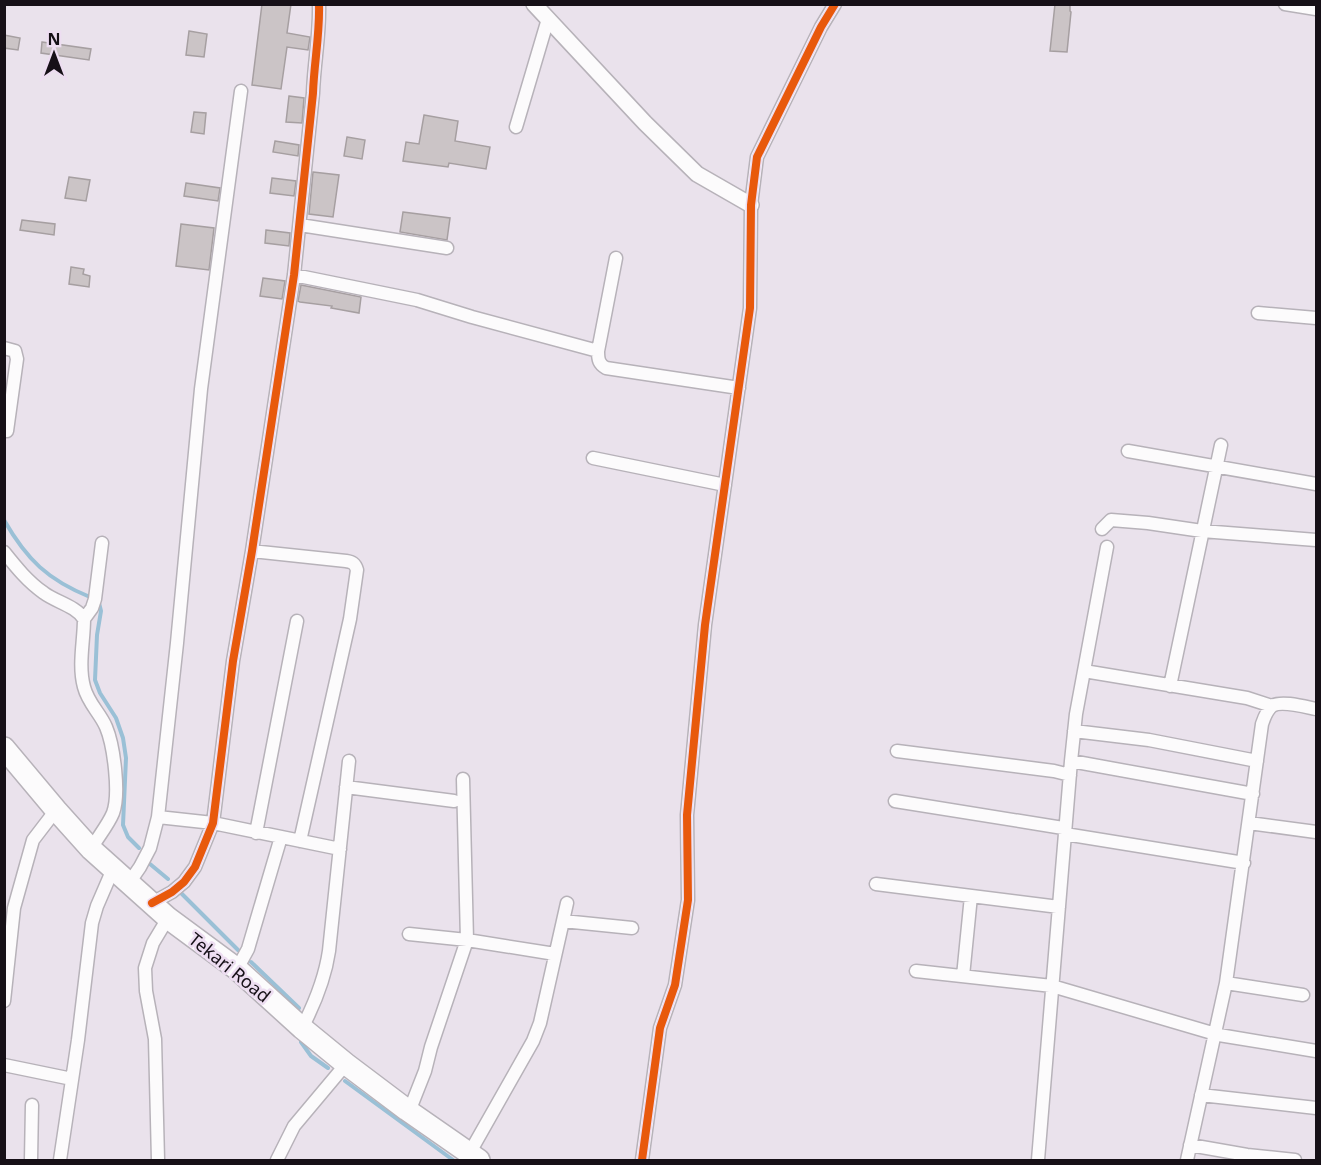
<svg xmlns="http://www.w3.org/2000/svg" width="1321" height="1165" font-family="'Noto Sans',sans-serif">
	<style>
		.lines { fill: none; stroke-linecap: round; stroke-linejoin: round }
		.stream { stroke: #9ac0d6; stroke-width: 4 }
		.building { fill: #cbc4c6; stroke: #a69fa1; stroke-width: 1.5 }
		.minor-casing { stroke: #b7b2b9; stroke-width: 15 }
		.tertiary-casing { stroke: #b7b2b9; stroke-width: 18 }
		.trunk-casing { stroke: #b7b2b9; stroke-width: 24 }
		.minor { stroke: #fcfbfc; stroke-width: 12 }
		.tertiary { stroke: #fcfbfc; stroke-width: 15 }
		.trunk { stroke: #fcfbfc; stroke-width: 21 }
		.cycleway-casing { stroke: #edddf1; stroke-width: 11 }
		.cycleway { stroke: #e8590c; stroke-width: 8 }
		.labels { text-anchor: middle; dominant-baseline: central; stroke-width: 5; stroke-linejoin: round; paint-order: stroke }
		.street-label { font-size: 18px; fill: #161017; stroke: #edddf1 }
	</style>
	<rect width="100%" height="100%" fill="#eae2ec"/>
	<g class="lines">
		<path class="stream" d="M 4,520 C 27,560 48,580 90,597
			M 99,603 L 101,611 L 97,635 L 95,680 L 100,693 L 116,718 L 123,738 L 126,758 L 123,825 L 128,837 L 139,848
			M 150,864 L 168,879
			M 181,893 L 238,950
			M 251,962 L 299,1008
			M 301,1042 L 311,1056 L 328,1068
			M 345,1081 L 453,1160"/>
	</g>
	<path class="building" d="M 262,4 L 291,4 L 287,33 L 310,37 L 308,50 L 287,47 L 281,89 L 252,85 Z
		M 1055,4 L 1070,4 L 1070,11 L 1071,12 L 1067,52 L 1050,51 Z
		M 189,31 L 207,34 L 204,57 L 186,55 Z
		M 4,35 L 20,38 L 18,50 L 4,48 Z
		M 42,42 L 91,49 L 89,60 L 41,53 Z
		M 289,96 L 304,98 L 302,123 L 286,122 Z
		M 194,112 L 206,113 L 204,134 L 191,132 Z
		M 424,115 L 458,121 L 455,141 L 490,147 L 486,169 L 449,163 L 448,167 L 403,161 L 406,142 L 419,144 Z
		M 347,137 L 365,140 L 362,159 L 344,156 Z
		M 275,141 L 299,145 L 298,156 L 273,152 Z
		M 313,172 L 339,175 L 333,217 L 309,214 Z
		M 69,177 L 90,180 L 86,201 L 65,198 Z
		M 272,178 L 296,181 L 294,196 L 270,193 Z
		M 186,183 L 220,188 L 218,201 L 184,196 Z
		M 403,212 L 450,218 L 447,240 L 400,232 Z
		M 22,220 L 55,224 L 54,235 L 20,230 Z
		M 181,224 L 214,228 L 209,270 L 176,266 Z
		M 266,230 L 290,233 L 289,246 L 265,243 Z
		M 71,267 L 84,269 L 83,274 L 90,276 L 89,287 L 69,284 Z
		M 263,278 L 285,281 L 282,299 L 260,296 Z
		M 301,285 L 361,297 L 359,313 L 331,308 L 332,306 L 300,302 L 298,301 Z"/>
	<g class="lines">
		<g class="minor-casing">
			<path id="minor" d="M 1285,4 L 1316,9
				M 516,127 L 548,19
				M 300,225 L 447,248
				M 616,258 L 598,351 C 598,360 599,364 606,368 L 739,388
				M 294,275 L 417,300 L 472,317 L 598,351
				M 1258,313 L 1316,318
				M 4,348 L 15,351 L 17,359 L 7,431
				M 1128,451 L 1316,484
				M 593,458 L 725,485
				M 1102,529 L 1111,520 L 1148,523 L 1202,531 L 1316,540
				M 252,551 L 346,561 C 352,562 355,563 357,570 L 350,619 L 300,841
				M 4,552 C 16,567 28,582 44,593 C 56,602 76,606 84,619 C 84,641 78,665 84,687 C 88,703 100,713 106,727 C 114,746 120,794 113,813 C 108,825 98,837 91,849
				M 84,619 L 92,608 L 95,599 L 102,543
				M 1084,671 L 1247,698 L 1272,706
				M 1170,686 L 1221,445
				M 1074,731 L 1149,740 L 1257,761
				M 897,751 L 1054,771 L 1070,775
				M 1071,761 L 1253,794
				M 346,787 L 454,801
				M 895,801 L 1063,828 L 1065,834 L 1244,863
				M 158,817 L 213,823 L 340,849
				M 1249,823 L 1316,832
				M 256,833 L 297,621
				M 129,883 L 140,867 L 150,848 L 158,817 L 177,643 L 201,389 L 241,91
				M 876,884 L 1059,907
				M 152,903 L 172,892 L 184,882 L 195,867 L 213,823 L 233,661 L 252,551 L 294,275 L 313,93 C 314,63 320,34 319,4
				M 563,921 L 632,928
				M 409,934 L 467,940 L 555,954
				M 237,969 L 248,949 L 281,837
				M 916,971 L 1052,986 L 1219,1035 L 1316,1051
				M 963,976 L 971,896
				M 1226,983 L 1303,995
				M 4,1001 L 14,908 L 33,840 L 56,810
				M 302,1028 C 315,1003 325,978 329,951 L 349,761
				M 4,1065 L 72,1079
				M 1201,1095 L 1316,1108
				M 407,1110 L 412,1104 L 425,1071 L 431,1047 L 467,940 L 463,779
				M 1190,1145 L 1247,1155 L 1295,1160
				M 469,1154 L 533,1041 L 540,1023 L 567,903
				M 31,1160 L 32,1105
				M 60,1160 L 78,1040 L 92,923 L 97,906 L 113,869
				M 158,1160 L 155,1039 L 146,991 L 145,968 L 153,943 L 168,918
				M 277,1160 L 294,1126 L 346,1064
				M 642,1160 L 660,1028 L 675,985 L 688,900 L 687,815 L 705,625 L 750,308 L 751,205 L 757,157 L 821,27 L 835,4
				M 1038,1160 L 1071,761 L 1076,714 L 1107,547
				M 1187,1160 L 1226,983 L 1262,724 C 1264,718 1267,710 1272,706 C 1281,700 1306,707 1316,709"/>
		</g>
		<g class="tertiary-casing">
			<path id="tertiary" d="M 534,4 L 645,123 L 697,174 L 751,205"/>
		</g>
		<g class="trunk-casing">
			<path id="trunk" d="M 4,748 L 56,810 L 91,849 L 168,918 L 237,969 L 302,1028 L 346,1064 L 407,1110 L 479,1160"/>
		</g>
		<use href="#minor" class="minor"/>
		<use href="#tertiary" class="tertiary"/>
		<use href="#trunk" class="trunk"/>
		<g class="cycleway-casing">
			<path id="cycleway" d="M 152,903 L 172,892 L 184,882 L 195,867 L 213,823 L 233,661 L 252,551 L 294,275 L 313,93 C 314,63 320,34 319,4
				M 642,1160 L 660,1028 L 675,985 L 688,900 L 687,815 L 705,625 L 750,308 L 751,205 L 757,157 L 821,27 L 835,4"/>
		</g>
		<use href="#cycleway" class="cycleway"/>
	</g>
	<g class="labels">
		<g class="street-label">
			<text transform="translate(230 967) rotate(39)">Tekari Road</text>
		</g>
	</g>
	<rect width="1321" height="1165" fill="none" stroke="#161017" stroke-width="12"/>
	<g transform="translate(54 54)" stroke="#edddf1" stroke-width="4.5" paint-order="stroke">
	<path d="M0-4.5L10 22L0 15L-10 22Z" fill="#161017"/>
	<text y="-9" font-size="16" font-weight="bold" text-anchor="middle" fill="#161017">N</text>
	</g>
</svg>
